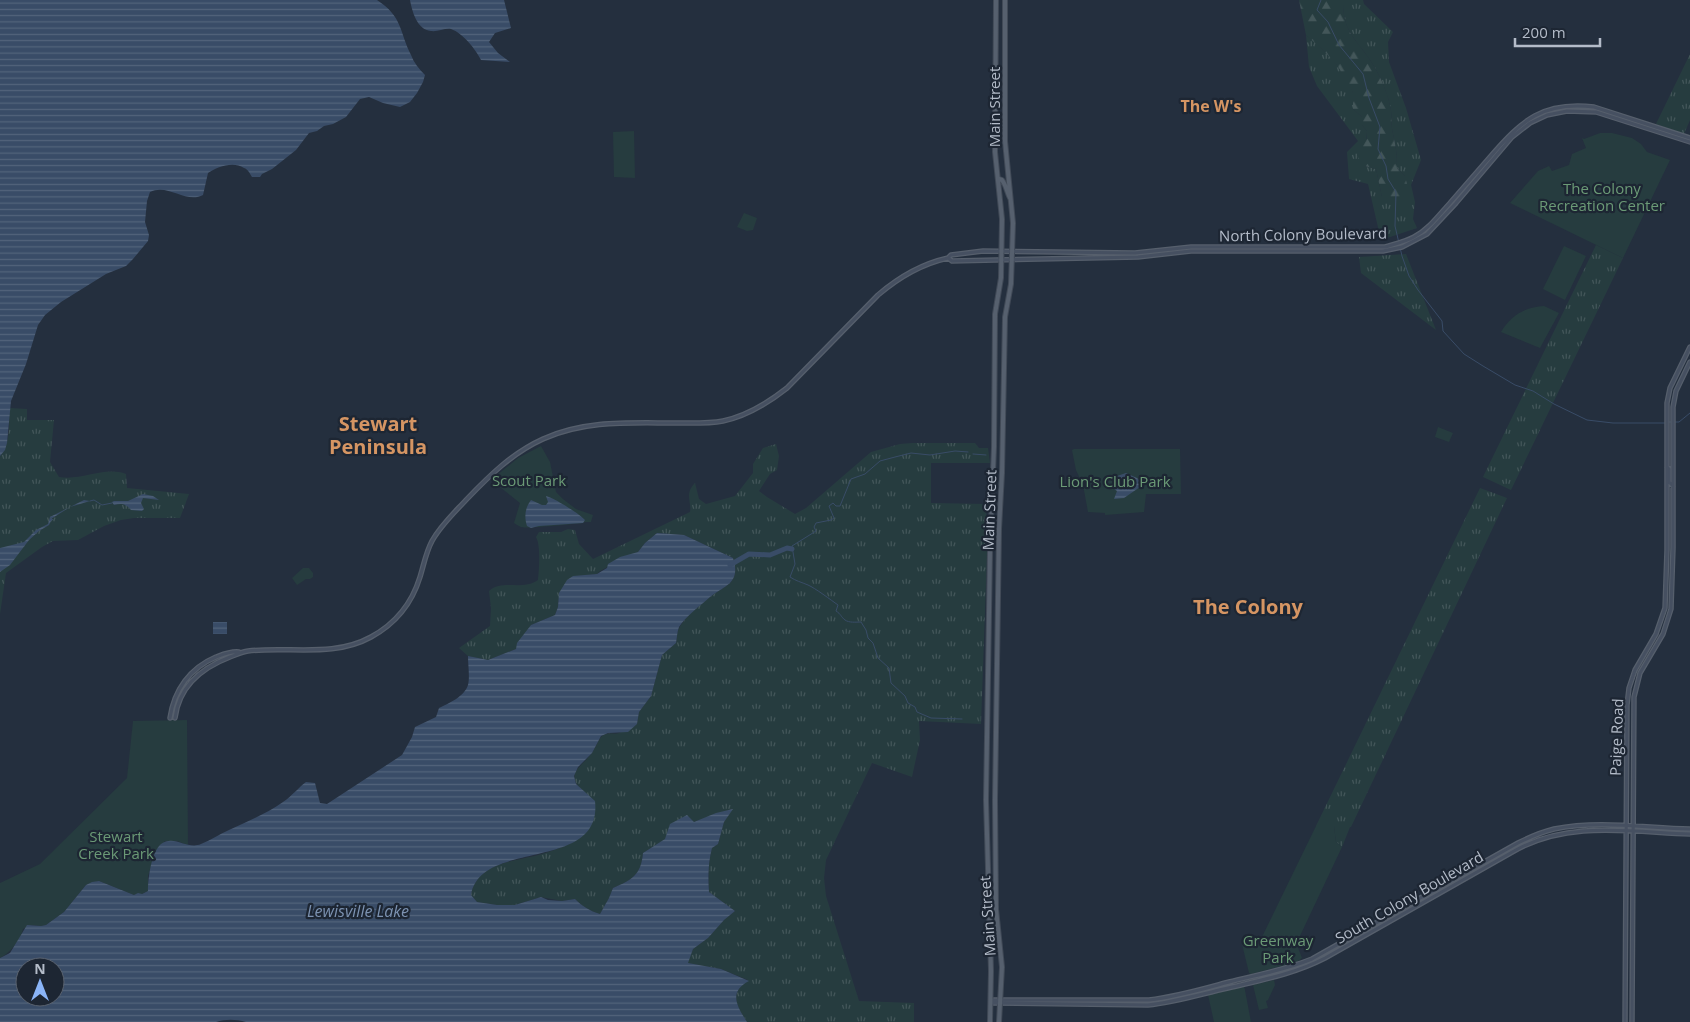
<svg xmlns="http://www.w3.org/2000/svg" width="1690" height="1022" font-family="'Open Sans',sans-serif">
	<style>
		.grass { fill: url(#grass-tufts) }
		.forest { fill: url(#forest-firs) }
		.park { fill: #263c3f }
		.water { fill: url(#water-rules); fill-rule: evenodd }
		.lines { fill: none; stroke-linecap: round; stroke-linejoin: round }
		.stream { stroke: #394c67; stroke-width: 1 }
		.river { stroke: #394c67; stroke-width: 5 }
		.secondary-casing { stroke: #565f6c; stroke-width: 5.5 }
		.primary-casing { stroke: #414a57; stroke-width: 6 }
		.secondary { stroke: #465061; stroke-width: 3 }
		.primary { stroke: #56606e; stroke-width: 4 }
		.labels { text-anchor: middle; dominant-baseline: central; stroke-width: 4.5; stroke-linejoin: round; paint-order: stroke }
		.street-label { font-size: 15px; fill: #b4bcc9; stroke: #1d2633 }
		.park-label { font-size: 15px; fill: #6b9a76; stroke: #1d2633 }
		.neighbourhood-label { font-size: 16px; font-weight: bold; fill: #d59563; stroke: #1d2633 }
		.water-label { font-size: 16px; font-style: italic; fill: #7c92b1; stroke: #1d2633 }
		.district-label { font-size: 20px; font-weight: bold; fill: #d59563; stroke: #1d2633 }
	</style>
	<defs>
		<pattern id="grass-tufts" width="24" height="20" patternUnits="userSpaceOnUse" patternTransform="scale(1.25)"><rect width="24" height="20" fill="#263c3f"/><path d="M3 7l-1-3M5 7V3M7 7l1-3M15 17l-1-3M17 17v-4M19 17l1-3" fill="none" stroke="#435659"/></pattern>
		<pattern id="forest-firs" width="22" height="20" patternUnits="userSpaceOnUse" patternTransform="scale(1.25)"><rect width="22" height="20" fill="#263c3f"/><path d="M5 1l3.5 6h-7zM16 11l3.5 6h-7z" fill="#435659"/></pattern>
		<pattern id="water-rules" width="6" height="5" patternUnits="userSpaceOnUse" patternTransform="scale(1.25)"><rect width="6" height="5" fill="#394c67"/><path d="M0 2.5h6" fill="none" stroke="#53647b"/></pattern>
	</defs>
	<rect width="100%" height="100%" fill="#242f3e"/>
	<path class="grass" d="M 1343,0 L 1363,0 L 1364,4 L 1393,32 L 1388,42 L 1389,62 L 1406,108 L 1421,160 L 1411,185 L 1415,202 L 1413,219 L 1417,228 L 1381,240 L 1368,184 L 1349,179 L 1347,152 L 1358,141 L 1317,86 L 1309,67 L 1306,35 C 1323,49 1347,70 1353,93 C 1354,98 1353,104 1353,109 L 1362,117 L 1362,125 L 1367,131 L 1365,166 L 1376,169 L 1382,197 L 1405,176 L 1397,168 C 1397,153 1396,148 1393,134 C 1391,126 1392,118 1391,111 C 1389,97 1382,80 1375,68 C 1360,41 1342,35 1343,0 Z
		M 1690,54 L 1690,120 L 1684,134 L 1656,124 Z
		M 1596,245 L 1623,258 L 1511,490 L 1483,477 Z
		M 1406,254 L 1436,330 L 1361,273 L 1359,257 Z
		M 9,408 L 27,409 L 27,420 L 54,420 L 50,462 L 59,477 C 82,481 104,466 126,474 L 127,488 L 189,494 L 180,518 L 134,518 L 121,520 L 104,526 L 78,540 L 53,541 L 42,547 L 6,573 L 0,614 L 0,456 C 11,442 9,425 9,408 Z
		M 912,443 L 975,443 L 979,448 L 988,448 L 990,463 L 931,463 L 931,503 L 986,504 L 987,554 L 981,724 L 919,721 L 920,740 L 912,777 L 872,763 L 826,860 L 824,878 L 826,896 L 859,1001 L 914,1003 L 914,1022 L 747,1022 C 736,1005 729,994 748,980 L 721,969 L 687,963 L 693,949 L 708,938 L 724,920 L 735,911 L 709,892 C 708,876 708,863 712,848 L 718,844 L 724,822 L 732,809 L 694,822 L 643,853 C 641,875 632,880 613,888 L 609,898 L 600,914 C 590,911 582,906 575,899 L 562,901 L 541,897 L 515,905 L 497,905 L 477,902 L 471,895 C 476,865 511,861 535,856 C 545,853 555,850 565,846 L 583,791 C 564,773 581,768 591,754 C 595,749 598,741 601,737 C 606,731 614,735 619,733 C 625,731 631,727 637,724 L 639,712 L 651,696 L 662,655 L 676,643 C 677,638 677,632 679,628 C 686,616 700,605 710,597 C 726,585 741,583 733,558 L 684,535 L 657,533 L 645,543 L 638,552 L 630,555 L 600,571 L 597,574 L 578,576 L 558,602 L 558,607 L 555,615 L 531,625 L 516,649 L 488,660 L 468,656 L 459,648 L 490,626 L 491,608 L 489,591 C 502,579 523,591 538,580 C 539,570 541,545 536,537 L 539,532 L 561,532 L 568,529 L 575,530 L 579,544 L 593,559 L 690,512 C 692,502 684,494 695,483 L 699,499 L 706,504 L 735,496 L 753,473 L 753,464 L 763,448 L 776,444 L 779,456 L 777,470 L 770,474 L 759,491 L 767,497 L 795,514 L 806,508 L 871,452 L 900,444 Z
		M 1480,488 L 1507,498 L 1351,827 L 1350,827 L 1342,847 L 1336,842 L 1334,827 L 1316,826 Z"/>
	<path class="forest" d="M 1299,0 L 1343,0 C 1342,35 1360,41 1375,68 C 1382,80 1389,96 1391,111 C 1392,118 1391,126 1393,134 C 1396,148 1397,153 1397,168 L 1405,176 L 1410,196 C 1399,201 1393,203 1382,197 L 1376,169 L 1365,166 L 1357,156 L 1367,138 L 1367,131 L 1362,125 L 1362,117 L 1353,109 L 1353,93 L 1346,79 L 1337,65 L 1323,50 L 1306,35 Z"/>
	<path class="park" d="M 634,131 L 635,178 L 614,177 L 613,132 Z
		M 1600,133 L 1612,133 L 1632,138 L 1641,144 L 1647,152 L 1670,160 L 1623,258 L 1510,203 L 1538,171 L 1549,166 L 1552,171 L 1569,165 L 1572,154 L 1586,148 L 1582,138 L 1584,139 Z
		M 744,213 L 757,218 L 753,230 L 747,231 L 737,227 Z
		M 1564,246 L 1586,256 L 1565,300 L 1543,289 Z
		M 1544,306 L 1559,313 L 1540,348 L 1501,332 C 1511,315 1525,307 1544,306 Z
		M 1438,427 L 1453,433 L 1449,442 L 1435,437 Z
		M 541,446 L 550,462 L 556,492 L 563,499 L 576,509 L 593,515 L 591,522 L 585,522 L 583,523 C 573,524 525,529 521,527 C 518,526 516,524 514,523 L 520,503 L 491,480 L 518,458 Z
		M 1074,449 L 1180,449 L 1181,494 L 1146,494 L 1144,512 L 1105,515 L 1105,513 L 1088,512 L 1083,485 L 1076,470 L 1072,450 Z
		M 303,568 L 309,568 L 313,573 L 313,577 L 310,579 L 306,579 L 297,585 L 292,578 Z
		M 187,720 L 188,845 L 177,841 L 165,841 L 157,850 L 154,857 L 148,876 L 148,891 L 142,894 L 134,895 L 99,881 L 86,885 L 64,912 L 46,925 L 41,926 L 31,925 L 23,929 C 21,940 10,953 0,958 L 0,883 L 40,864 L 127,778 L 133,721 Z
		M 1316,826 L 1334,826 L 1336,842 L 1342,847 L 1299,938 L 1295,940 L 1302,958 L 1297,962 L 1251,974 L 1249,973 L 1242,944 L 1261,939 Z
		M 1274,980 L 1275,985 L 1268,1000 L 1266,1001 L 1268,1008 L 1259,1010 L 1253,985 Z
		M 1244,985 L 1251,1022 L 1214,1022 L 1208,995 Z"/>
	<path class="water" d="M 0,0 L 377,0 C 403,17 399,31 411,55 C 414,63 419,69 425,75 L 423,82 L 417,93 L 410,102 L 400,107 L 383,103 L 369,97 L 360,99 L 346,117 L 333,124 L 324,126 L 317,131 L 309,133 L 296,150 L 272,169 L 262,174 L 260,177 L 252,177 C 250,174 248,169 244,168 C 233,161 217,167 208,173 L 203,195 C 186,204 168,183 150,192 L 147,201 L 145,222 L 149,235 L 148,241 L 133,259 L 126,266 L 106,274 L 61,302 L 45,315 L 38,325 L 26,364 L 11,401 L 7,443 L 5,450 L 0,456 Z
		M 410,0 L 504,0 L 511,28 L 495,33 L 489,42 L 498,53 L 510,62 L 481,60 C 476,50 463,33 451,29 C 445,28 437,32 431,31 C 417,30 412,11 410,0 Z
		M 1126,473 L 1137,478 L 1140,481 L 1138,482 L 1140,487 L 1124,498 L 1114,499 L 1117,491 L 1114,489 L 1117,476 Z
		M 143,494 L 153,496 L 159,500 L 143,498 L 141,503 L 144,509 L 142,511 L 131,510 C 126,504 122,503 114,505 L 112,502 L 114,501 L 128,501 Z
		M 546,496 C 554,498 580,514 585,520 L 583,523 L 539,526 L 531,528 L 527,526 C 524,516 525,508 531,500 L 542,505 L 546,505 L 548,502 Z
		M 84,500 L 90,501 L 70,507 L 51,519 L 54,519 L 51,521 L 49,525 L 39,531 L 29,540 L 10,565 L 0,572 L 0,548 L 24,542 L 36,530 L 48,524 L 50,517 Z
		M 657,533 L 684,535 L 733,558 C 741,583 726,585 710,597 C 701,605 685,617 679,627 C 677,632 677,638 676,643 L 662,655 L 651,696 L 639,712 L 637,724 L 628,732 L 608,733 L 601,736 L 592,753 L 578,767 L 574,776 L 576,784 L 595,801 C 603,873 480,838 471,895 L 477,902 L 497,905 L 515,905 L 541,897 L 548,900 L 562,901 L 575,899 C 582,906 590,911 600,914 L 609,898 L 613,888 C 632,880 641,875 643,853 L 665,839 L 670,824 L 687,815 L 694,822 L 716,813 L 733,809 L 724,822 L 718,844 L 712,848 C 708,863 708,877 709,892 L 735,911 L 724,920 L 708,938 L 693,949 L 688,963 L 721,969 L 749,981 C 728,992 737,1006 747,1022 L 246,1022 C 236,1019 225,1019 216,1022 L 0,1022 L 0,958 L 10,953 L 27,925 L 41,926 L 46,925 L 64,912 L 86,885 L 92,882 L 99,881 L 134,895 L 138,893 L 142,894 L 148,891 C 148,878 151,853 161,844 C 174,834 187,850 201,844 C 211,840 220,834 229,830 C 248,821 266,814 283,802 C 292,796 298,788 306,782 L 315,783 L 320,803 L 327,804 L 402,755 L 412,737 L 415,727 L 436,717 L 439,708 C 448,704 465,696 468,685 C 470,677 468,665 468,656 L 488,660 L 516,649 L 517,643 L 531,625 L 555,615 L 558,607 L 559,593 L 567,580 L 573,576 L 597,574 L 607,568 L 608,564 L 620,557 L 638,552 L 645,543 ZM 25,967 L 55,967 L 55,997 L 25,997 Z
		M 213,622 L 227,622 L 227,634 L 213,634 Z"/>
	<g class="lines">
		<path class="stream" d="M 1321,0 L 1317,10 L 1328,22 L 1339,45 L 1363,74 L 1369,98 L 1380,127 L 1378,149 L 1386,166 L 1388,179 L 1396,192 L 1395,226 L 1402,256 L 1409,276 L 1418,290 L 1442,321 L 1443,331 L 1464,354 L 1483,366 L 1515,385 L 1533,391 L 1554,404 L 1587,420 L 1613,423 L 1665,423
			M 1669,422 L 1679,422 L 1690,413
			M 973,454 L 986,455
			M 90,501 L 94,500 L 102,505 L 112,503
			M 962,719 L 931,718 L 917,712 L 915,707 L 908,703 L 905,696 L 891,683 L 889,668 L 878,658 L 873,643 L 868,638 L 866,630 L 861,622 C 856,622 849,623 845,620 C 841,617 841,614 836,611 L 838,605 C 831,600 815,588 808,585 C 801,582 796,581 790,577 L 795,564 L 792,546 L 816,531 L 814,527 L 816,523 L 831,520 L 834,518 L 829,506 L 833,503 L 836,506 L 840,506 L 851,479 L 865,474 L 880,461 L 895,457 L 911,453 L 930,455 L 955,451 L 968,452"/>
		<path class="river" d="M 730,565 L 749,554 L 770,555 L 787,548 L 792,549"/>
		<g class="secondary-casing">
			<path id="secondary" d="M 948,258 L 952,261 L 1138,257 L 1191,251 L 1383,251 L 1402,247 L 1427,234 L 1456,203 L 1512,137 L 1530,123 L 1547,115 L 1567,111 L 1596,112 L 1690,142
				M 1667,467 L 1669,469 L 1669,482 L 1673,486
				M 170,718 C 174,690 190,668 216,657 C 224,654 231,651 239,652
				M 175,718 C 179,686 201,668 230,657 C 236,655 241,652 248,651 C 289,646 333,658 371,637 C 395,624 412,603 420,577 C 424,564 426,552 432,541 C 441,525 454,513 466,500 C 489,476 512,453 543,439 C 585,420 629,423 674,423 C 690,423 707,424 723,421 C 747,416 768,403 787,388 L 878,295 C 899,277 921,264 948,258 L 951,255 L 983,251 L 1135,253 L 1191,247 L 1385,247 C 1395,244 1405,242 1414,237 C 1429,229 1439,215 1450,203 C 1463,188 1477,172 1490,157 C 1522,120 1543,101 1594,107 L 1690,138
				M 991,1000 L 1149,1000 C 1176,997 1203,989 1229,982 C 1257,975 1285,970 1312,959 L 1518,843 C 1530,837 1542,832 1554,829 C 1599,820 1645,828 1690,829
				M 991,1003 L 1148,1005 C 1175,1002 1201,994 1228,988 C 1261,980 1294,974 1325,958 L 1514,851 C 1568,820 1631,832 1690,834
				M 1625,1022 L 1627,705 L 1629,688 L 1635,670 L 1656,634 L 1665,608 L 1667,550 L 1667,403 L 1670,388 L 1690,347
				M 1632,1022 L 1634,697 L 1640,673 L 1663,634 L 1671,609 L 1673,548 L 1673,407 L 1676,391 L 1690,362"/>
		</g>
		<g class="primary-casing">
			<path id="primary" d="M 999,179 L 1002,180 C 1006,185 1007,192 1010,198
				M 990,1022 L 991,971 L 986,800 L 990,550 L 994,447 L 995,314 L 1001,278 L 1002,219 L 995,152 L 996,0
				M 999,1022 L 1002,967 L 996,909 L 995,800 L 999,529 L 1002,473 L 1005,317 L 1011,284 L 1013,223 L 1005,141 L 1005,0"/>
		</g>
		<use href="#secondary" class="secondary"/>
		<use href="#primary" class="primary"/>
	</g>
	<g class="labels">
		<g class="street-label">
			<text transform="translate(994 107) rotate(-90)">Main Street</text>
			<text transform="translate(1303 234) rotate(-1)">North Colony Boulevard</text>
			<text transform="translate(989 510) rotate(-88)">Main Street</text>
			<text transform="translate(1616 737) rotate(-88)">Paige Road</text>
			<text transform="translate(1409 897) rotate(-30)">South Colony Boulevard</text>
			<text transform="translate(987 916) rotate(-94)">Main Street</text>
		</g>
		<g class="park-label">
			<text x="1602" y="188">The Colony<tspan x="1602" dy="17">Recreation Center</tspan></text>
			<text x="529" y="480">Scout Park</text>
			<text x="1115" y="481">Lion's Club Park</text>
			<text x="116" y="836">Stewart<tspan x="116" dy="17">Creek Park</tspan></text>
			<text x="1278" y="940">Greenway<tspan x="1278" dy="17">Park</tspan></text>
		</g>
		<g class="neighbourhood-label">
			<text x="1211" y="106">The W's</text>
		</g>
		<g class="water-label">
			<text x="358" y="911">Lewisville Lake</text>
		</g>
		<g class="district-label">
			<text x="378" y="423">Stewart<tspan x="378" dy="23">Peninsula</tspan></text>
			<text x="1248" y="606">The Colony</text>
		</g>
	</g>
	<g transform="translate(40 982)"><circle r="24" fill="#1d2633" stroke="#59626f"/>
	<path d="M0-4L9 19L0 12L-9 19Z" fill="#8ab4f8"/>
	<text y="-8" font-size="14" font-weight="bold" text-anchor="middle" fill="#b4bcc9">N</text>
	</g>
	<path d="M1515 38v8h85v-8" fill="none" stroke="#b4bcc9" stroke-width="2.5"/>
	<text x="1522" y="38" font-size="15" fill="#b4bcc9" stroke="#1d2633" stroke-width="4" paint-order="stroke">200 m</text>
</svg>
